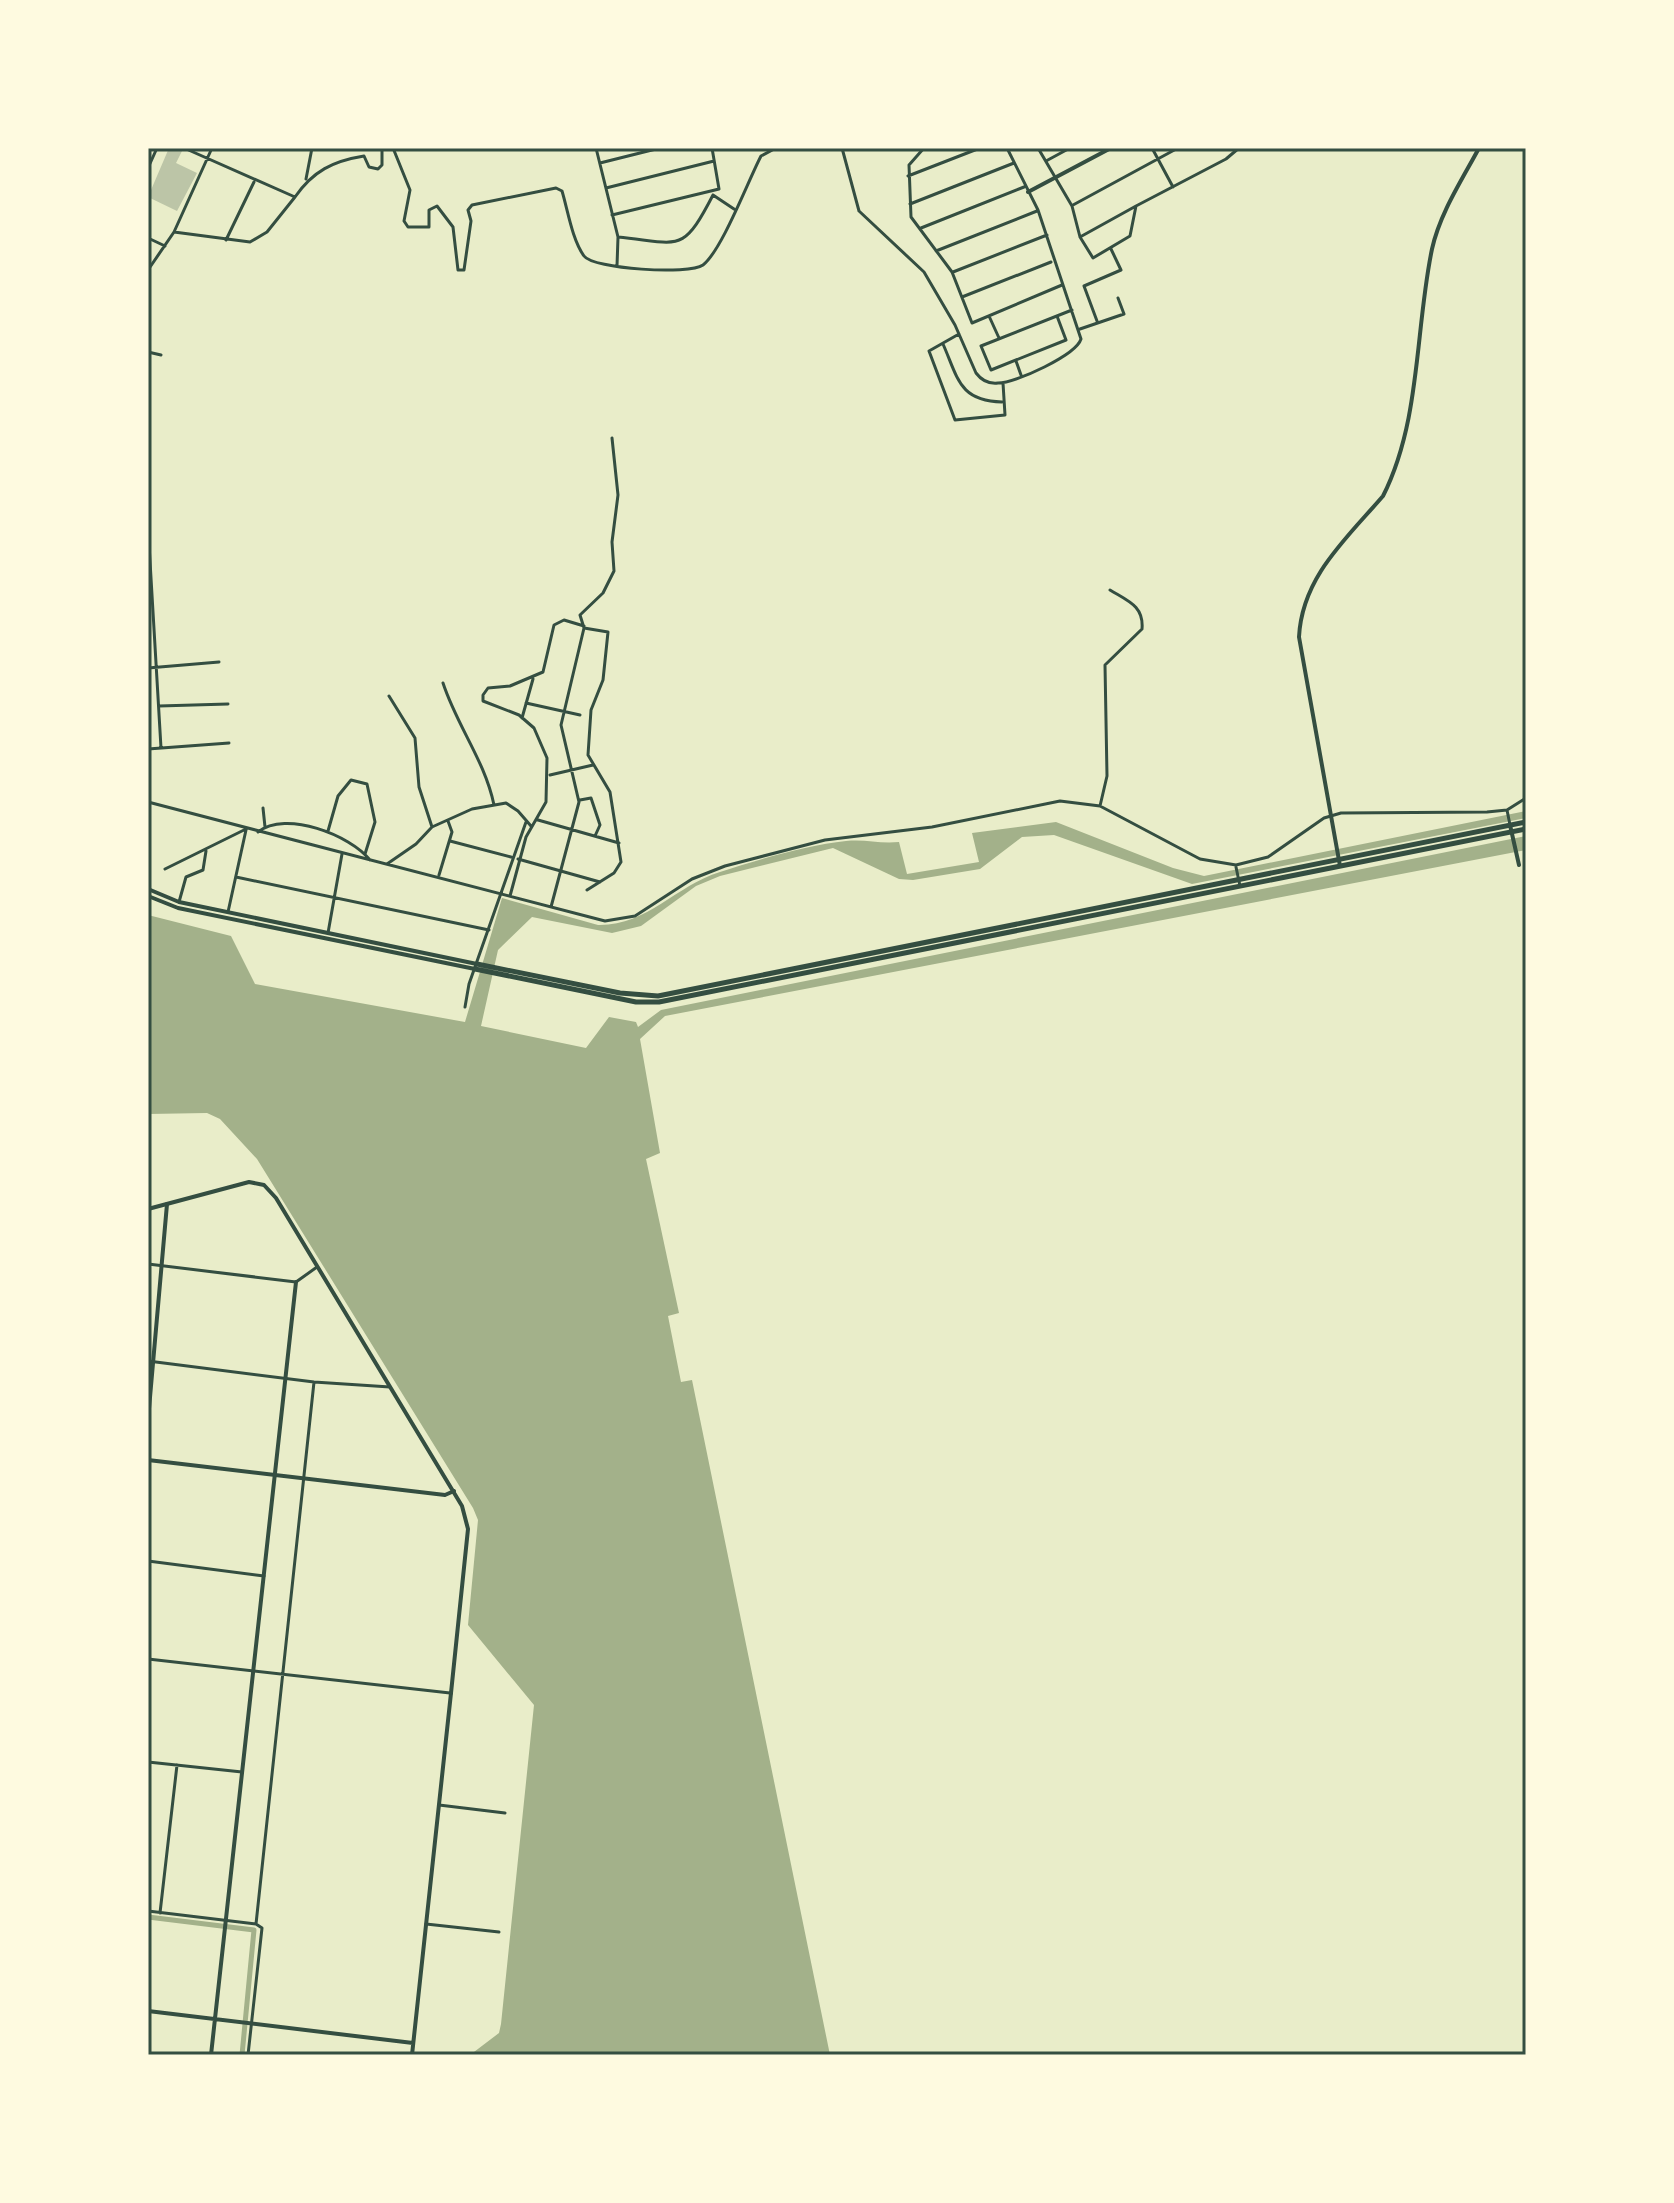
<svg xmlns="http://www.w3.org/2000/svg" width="1674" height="2203" font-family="'DM Sans',sans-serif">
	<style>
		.water { fill: #a3b18a }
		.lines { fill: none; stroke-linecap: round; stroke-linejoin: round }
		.canal { stroke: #a3b18a; stroke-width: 5 }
		.building { fill: #bcc5a7 }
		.minor { stroke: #344e41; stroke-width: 3 }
		.tertiary { stroke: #344e41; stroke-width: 4 }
		.secondary { stroke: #344e41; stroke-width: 4 }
		.primary { stroke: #344e41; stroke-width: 5 }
		.neatline { fill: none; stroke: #344e41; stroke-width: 3 }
	</style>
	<rect width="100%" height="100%" fill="#e9edc9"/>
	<path class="water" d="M 1526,811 L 1526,818 L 1192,884 L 1054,835 L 1022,837 L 980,869 L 913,880 L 899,879 L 833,848 L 720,876 L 696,886 L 641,926 L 612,933 L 532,917 L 498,950 L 481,1026 L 586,1048 L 609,1017 L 636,1022 L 638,1027 L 661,1010 L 1526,836 L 1526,850 L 665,1016 L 640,1039 L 660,1153 L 646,1159 L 679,1313 L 668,1316 L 681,1382 L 692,1380 L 830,2055 L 470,2055 L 499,2033 L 501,2024 L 534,1705 L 468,1625 L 478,1520 L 473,1508 L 257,1159 L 220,1119 L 207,1113 L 148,1114 L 148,915 L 231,936 L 255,984 L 465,1022 L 502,898 L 598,925 C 647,926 675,886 720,872 C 757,860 807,845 846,841 C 866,839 879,844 899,842 L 907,874 L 979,862 L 972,833 L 1056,822 L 1173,868 L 1204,876 Z"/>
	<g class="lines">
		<path class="canal" d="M 148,1917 L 254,1930 L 242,2055"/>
	</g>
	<path class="building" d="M 169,148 L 182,151 L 176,163 L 197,173 L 177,211 L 148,197 Z"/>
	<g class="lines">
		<path class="minor" d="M 184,148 L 295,197 C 313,171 333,161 364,156 L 369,167 L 378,169 L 382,165 L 382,148
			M 393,148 L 410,190 L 404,221 L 408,227 L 429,227 L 429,210 L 437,206 L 453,227 L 458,270 L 464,270 L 471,221 L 468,210 L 472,205 L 556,188 L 562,191 C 568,211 572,239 584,256 C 593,269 689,275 703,265 C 722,250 748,181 761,156 L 776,148
			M 596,148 L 618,237 L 617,266
			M 842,148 L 859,211 L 924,272 L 955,325 L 976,373 C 982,381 989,384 998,383 C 1016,383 1076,355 1081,339 L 1038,210 L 1007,148
			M 924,148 L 909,165 L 911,217 L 952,272 L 972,323 L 1062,285
			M 1038,148 L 1072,206 L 1080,237 L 1093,258 L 1130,236 L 1136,206 L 1226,159 L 1239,148
			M 1152,148 L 1173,187
			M 1046,161 L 1070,148
			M 600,163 L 660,148
			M 148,168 L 157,148
			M 908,176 L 980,148
			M 306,179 L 312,148
			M 606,188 L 714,161
			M 713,195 L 734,209
			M 910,204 L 1014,163
			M 1073,205 L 1178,148
			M 612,215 L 719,189 L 712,148
			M 921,228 L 1024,187
			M 174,232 L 250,242 L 267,232 L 295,197
			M 618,237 C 680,243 682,255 713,195
			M 1080,237 L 1136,206
			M 148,238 L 165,246
			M 226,240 L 254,182
			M 936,251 L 1037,211
			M 148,270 L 174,232 L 212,148
			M 953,272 L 1047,235
			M 962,297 L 1051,262
			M 989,316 L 999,338
			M 1057,316 L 1066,340 L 991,370 L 981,346 L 1072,310
			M 1097,321 L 1084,286 L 1121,270 L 1111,249
			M 1080,329 L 1124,314 L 1118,298
			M 959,334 L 929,351 L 955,420 L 1005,415 L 1003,383
			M 943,344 C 958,378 959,401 1002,402
			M 148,352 L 161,355
			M 1016,361 L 1021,375
			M 148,527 L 161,748
			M 584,628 L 608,632 L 603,680 L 591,710 L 588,755 L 610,792 L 621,862 L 614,873 L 587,890
			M 148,668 L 219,662
			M 443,683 C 457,726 485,761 494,805
			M 389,696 L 415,738 L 419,787 L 432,827
			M 526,703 L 580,715
			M 159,706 L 228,704
			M 522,718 L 533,679
			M 148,749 L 229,743
			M 550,775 L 593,765
			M 580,800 L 591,798 L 600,825 L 595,836
			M 148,802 L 605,921 L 635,916 L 692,879 L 725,866 L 825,840 L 932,827 L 1060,801 L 1100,806 L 1200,859 L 1236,865 L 1268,857 L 1324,818 L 1341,813 L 1487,812 L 1507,810 L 1526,798
			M 1100,806 L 1107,776 L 1105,665 L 1142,629 C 1144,606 1128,601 1110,590
			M 263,808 L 265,827
			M 1507,810 L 1510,825
			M 538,820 L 619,843
			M 328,831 L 338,796 L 351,780 L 367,784 L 375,822 L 365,854
			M 258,832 C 286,810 350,835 370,860
			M 450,841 L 511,857
			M 518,859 L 600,882
			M 387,864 L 416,844 L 432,827 L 472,809 L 506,803 L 518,811 L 531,826
			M 1236,867 L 1240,886
			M 165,869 L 246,829
			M 439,875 L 452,832 L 448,821
			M 236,877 L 489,930
			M 510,896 L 526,837 L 546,802 L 547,758 L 534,728 L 519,715 L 483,701 L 483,695 L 488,688 L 510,686 L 543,672 L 554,625 L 564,620 L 584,626
			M 179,902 L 186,877 L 203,870 L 206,851
			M 551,907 L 579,802 L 561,725 L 584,628 L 580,615 L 603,593 L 614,571 L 612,542 L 618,495 L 612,438
			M 228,912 L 246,830
			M 328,933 L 342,854
			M 465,1007 L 469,984 L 526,822
			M 148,1264 L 296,1282 L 317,1267
			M 148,1361 L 314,1382 L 390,1387
			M 148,1561 L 264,1576
			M 148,1659 L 450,1693
			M 148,1762 L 242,1772
			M 439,1805 L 505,1813
			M 148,1911 L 256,1924 L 314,1382
			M 160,1913 L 177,1765
			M 426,1924 L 499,1932
			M 248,2055 L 262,1928 L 256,1924"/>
		<path class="tertiary" d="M 1028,192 L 1111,148
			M 1510,825 L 1519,865
			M 1340,866 L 1299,637 C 1302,577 1346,539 1383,496 C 1421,421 1415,330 1432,249 C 1440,213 1462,180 1479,148
			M 148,1420 L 167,1204
			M 148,1460 L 445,1495 L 454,1491
			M 148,2011 L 413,2043
			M 211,2055 L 296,1282
			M 412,2055 L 451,1693"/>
		<path class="secondary" d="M 148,889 L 179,902 L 477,964
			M 148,896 L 178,908 L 475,969
			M 148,1209 L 249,1182 L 264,1185 L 276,1198 L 462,1506 L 468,1529 L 451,1693"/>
		<path class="primary" d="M 477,964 L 620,993 L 658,996 L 1526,822
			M 475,969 L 636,1002 L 659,1002 L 1526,829"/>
	</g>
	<rect width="1674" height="2203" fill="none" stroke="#fefae0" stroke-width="300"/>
	<rect x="150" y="150" width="1374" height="1903" class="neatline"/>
</svg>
